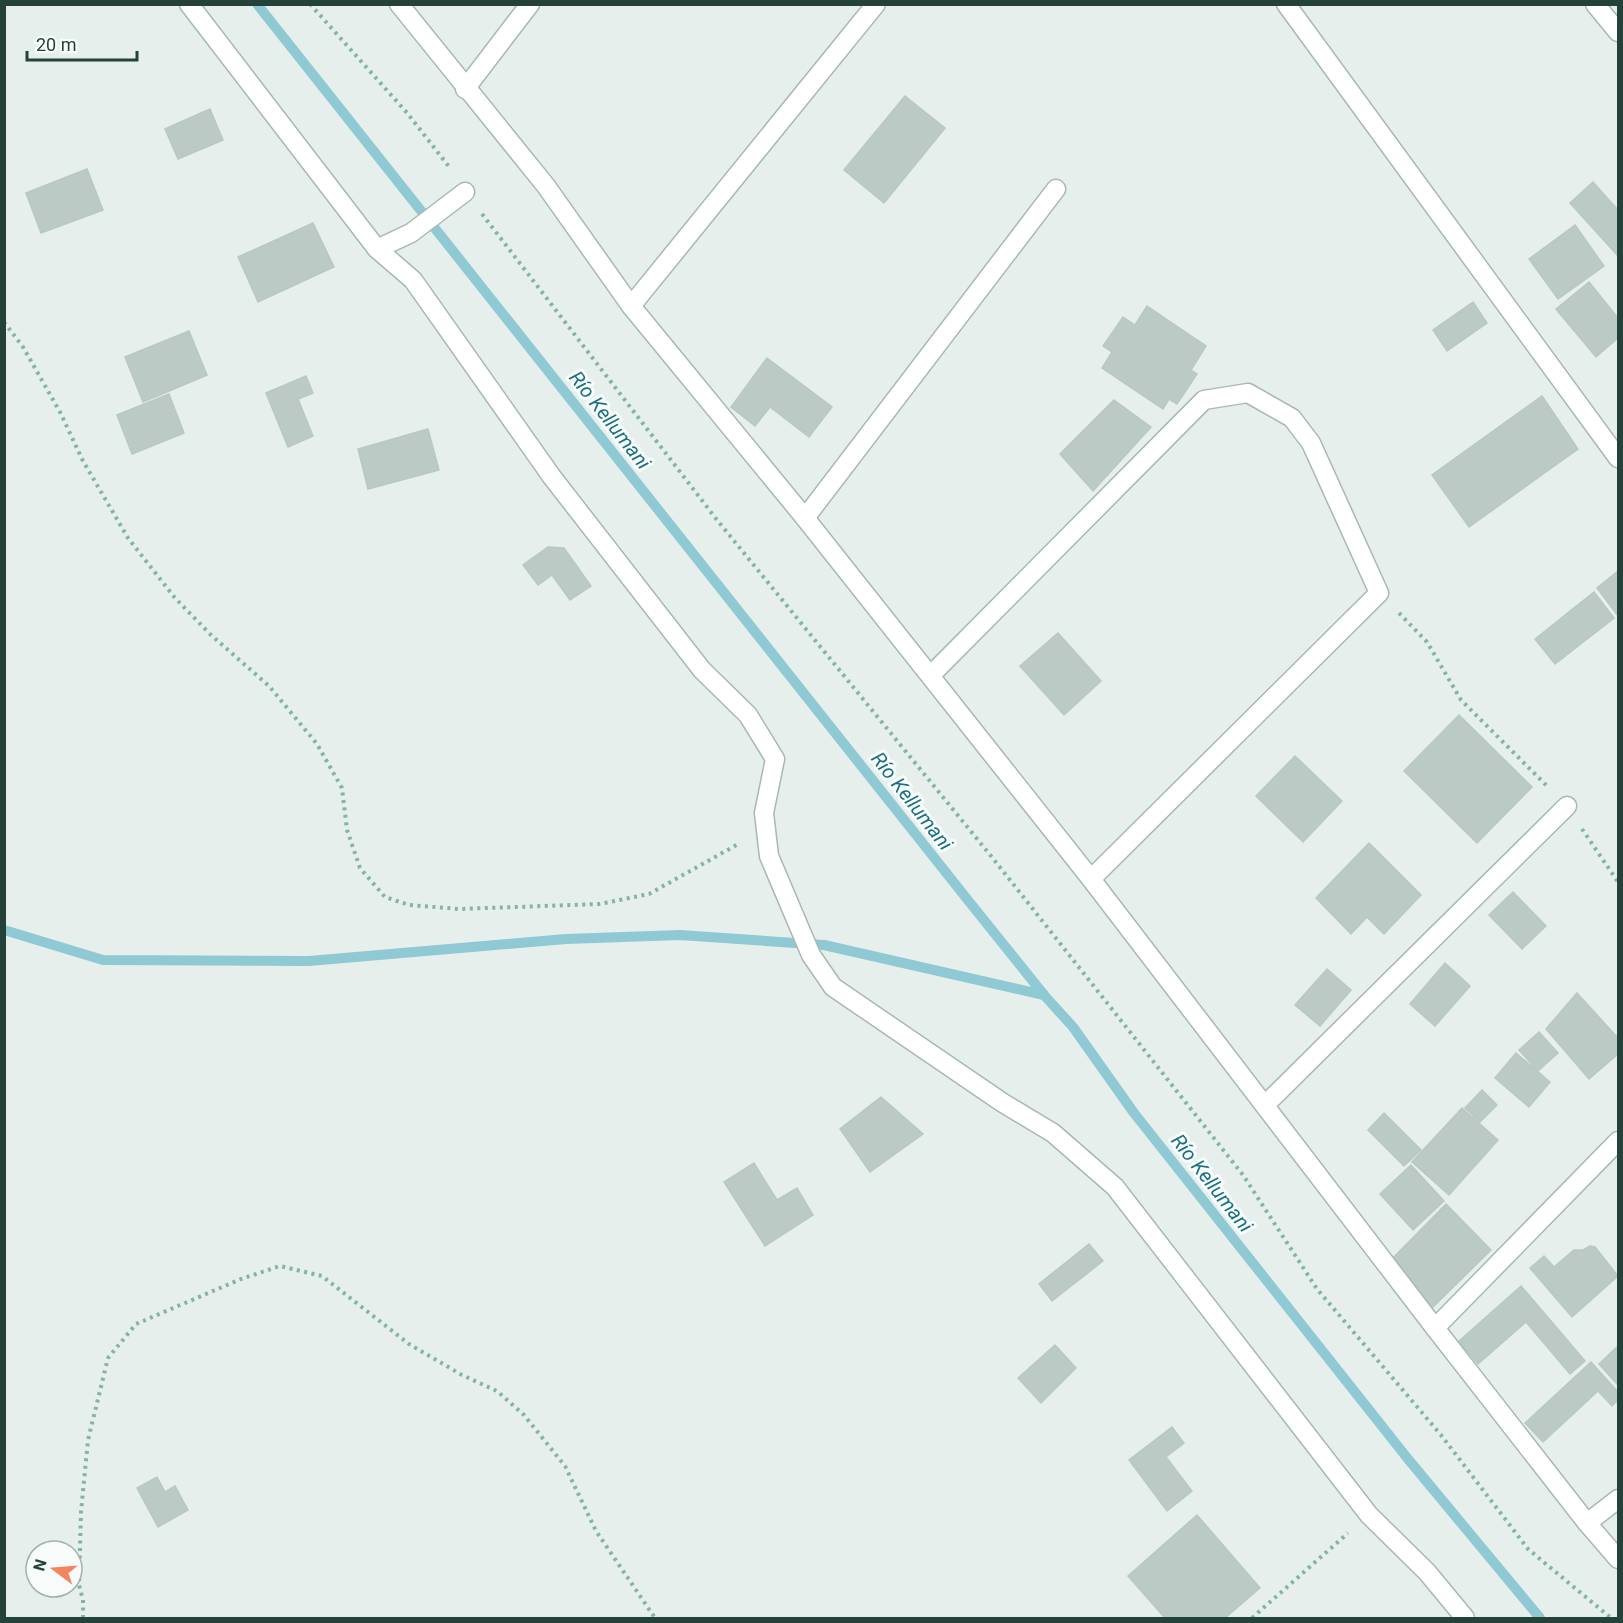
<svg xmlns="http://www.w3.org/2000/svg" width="1623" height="1623" viewBox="0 0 1623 1623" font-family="Roboto,sans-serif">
<rect width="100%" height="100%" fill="#e6efeb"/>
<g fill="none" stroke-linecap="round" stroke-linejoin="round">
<g stroke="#8ec9d4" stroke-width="10">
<polyline points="257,4 967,899 1044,995 1073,1027 1134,1113 1408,1459 1540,1618"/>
<polyline points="4,930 103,960 309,961 566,939 680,935 824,945 1044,995"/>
</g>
</g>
<g fill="#bbcac4" stroke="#b8c9c2" stroke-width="1.5">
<polygon points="905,96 945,128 884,203 844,170"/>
<polygon points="210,109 223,140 178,159 165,129"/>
<polygon points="87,169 103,210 41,233 26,193"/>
<polygon points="1593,182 1618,210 1618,256 1570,203"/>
<polygon points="313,223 334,267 258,302 238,257"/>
<polygon points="1575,225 1604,266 1558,299 1529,259"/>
<polygon points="1589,282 1618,318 1618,338 1596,357 1556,309"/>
<polygon points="1473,302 1487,323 1447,351 1433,330"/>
<polygon points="1147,306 1206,346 1191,370 1197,374 1177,404 1169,399 1163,409 1102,368 1112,352 1103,346 1123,317 1135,325"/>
<polygon points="189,331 207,375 143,402 125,357"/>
<polygon points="767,358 832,407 809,437 770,407 755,426 731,407"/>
<polygon points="306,376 313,393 298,399 313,436 288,447 266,393"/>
<polygon points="169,394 184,433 132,454 117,415"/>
<polygon points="1542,396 1578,449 1469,527 1432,475"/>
<polygon points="1114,400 1151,427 1093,491 1060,454"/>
<polygon points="428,429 439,470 368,489 358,449"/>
<polygon points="548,547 564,548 591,586 570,600 552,575 538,585 523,565"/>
<polygon points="1618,571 1618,616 1597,588"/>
<polygon points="1594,592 1614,618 1555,664 1535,639"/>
<polygon points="1058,633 1101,681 1064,715 1020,666"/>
<polygon points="1459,715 1532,787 1477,843 1404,771"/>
<polygon points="1295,756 1342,801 1303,842 1256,796"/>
<polygon points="1369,843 1421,895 1384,934 1367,917 1351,934 1316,898"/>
<polygon points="1513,892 1546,926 1522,949 1489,915"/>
<polygon points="1445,963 1470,986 1435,1026 1410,1004"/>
<polygon points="1327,969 1351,990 1320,1026 1295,1005"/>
<polygon points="1577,993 1618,1038 1618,1054 1589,1079 1546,1029"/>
<polygon points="1539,1032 1558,1053 1538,1071 1519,1050"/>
<polygon points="1516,1053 1550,1082 1529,1107 1495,1078"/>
<polygon points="1482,1090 1497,1105 1480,1122 1465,1108"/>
<polygon points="881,1097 923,1134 870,1172 840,1129"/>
<polygon points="1462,1108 1498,1140 1449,1195 1412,1162"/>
<polygon points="1384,1113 1421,1150 1404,1166 1368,1130"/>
<polygon points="754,1163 777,1200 797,1188 813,1215 765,1246 724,1182"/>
<polygon points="1411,1165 1444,1201 1413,1230 1380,1194"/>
<polygon points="1446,1204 1491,1250 1432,1308 1388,1263"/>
<polygon points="1089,1244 1103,1261 1052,1301 1039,1284"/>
<polygon points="1590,1246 1595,1247 1618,1276 1572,1317 1530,1268 1544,1256 1554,1267 1574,1250 1583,1250"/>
<polygon points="1521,1286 1585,1361 1570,1374 1526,1322 1478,1364 1459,1341"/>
<polygon points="1055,1345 1076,1368 1041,1403 1018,1378"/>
<polygon points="1618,1346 1618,1385 1599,1364"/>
<polygon points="1591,1362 1618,1392 1618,1400 1612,1406 1598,1391 1543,1442 1525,1423"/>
<polygon points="1172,1427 1184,1443 1166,1457 1192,1491 1167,1511 1129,1460"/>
<polygon points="157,1477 165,1492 175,1486 188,1510 158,1527 137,1488"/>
<polygon points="1197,1515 1260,1588 1225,1618 1165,1618 1128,1576"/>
</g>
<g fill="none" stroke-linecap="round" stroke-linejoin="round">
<defs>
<g id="minor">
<polyline points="189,4 377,249 413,280 552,477 702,670 748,715 775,759 764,813 769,856 811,955 833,987 1003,1103 1053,1133 1115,1187 1369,1515 1427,1572 1465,1618"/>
<polyline points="399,4 546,186 631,306 805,518 1091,879 1435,1328 1587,1523 1618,1559"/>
<polyline points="1286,4 1618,458"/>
<polyline points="1595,4 1618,32"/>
<polyline points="465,89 530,4"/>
<polyline points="377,249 411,233 465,192"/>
<polyline points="631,306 876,4"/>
<polyline points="805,518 1056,189"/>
<polyline points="931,675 1204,400 1248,393 1292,418 1311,443 1379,593 1091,879"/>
<polyline points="1265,1105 1567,806"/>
<polyline points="1435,1328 1618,1141"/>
<polyline points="1587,1523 1618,1499"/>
</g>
</defs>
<use href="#minor" stroke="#a8b8b2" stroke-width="21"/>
<g stroke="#86b3a5" stroke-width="4" stroke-dasharray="3 4.5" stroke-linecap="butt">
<polyline points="310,4 408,114 450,168"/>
<polyline points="482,214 717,520 991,856 1243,1175 1317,1289 1441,1435 1528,1549 1611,1618"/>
<polyline points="4,322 23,347 60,412 83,461 128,538 175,598 211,635 269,686 317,744 342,788 347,830 360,868 385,897 409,905 459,909 600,904 649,894 740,843"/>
<polyline points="1399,613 1427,642 1461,700 1547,786"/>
<polyline points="1582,829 1618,882"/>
<polyline points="83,1618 83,1600 79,1585 81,1512 88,1440 108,1358 136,1324 241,1279 280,1266 322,1276 409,1344 462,1375 497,1391 524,1415 565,1466 596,1531 655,1618"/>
<polyline points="1252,1618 1348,1533"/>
</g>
<use href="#minor" stroke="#fff" stroke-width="18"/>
</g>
<g text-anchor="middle" stroke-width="6" stroke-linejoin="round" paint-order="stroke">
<g font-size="20" font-style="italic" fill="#1c6f80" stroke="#f7fbf9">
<text transform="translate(610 420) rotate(52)" y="7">Río Kellumani</text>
<text transform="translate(912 801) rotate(52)" y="7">Río Kellumani</text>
<text transform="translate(1212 1183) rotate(52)" y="7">Río Kellumani</text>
</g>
</g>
<rect width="1623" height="1623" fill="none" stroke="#24423a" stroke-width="12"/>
<g transform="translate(54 1569) rotate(286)"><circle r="28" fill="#f7fbf9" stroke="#a3b1ad" stroke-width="1.5"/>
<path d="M0-4.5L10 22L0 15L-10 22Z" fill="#f4845f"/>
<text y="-9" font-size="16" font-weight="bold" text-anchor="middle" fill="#24423a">N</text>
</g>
<path d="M27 51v9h110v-9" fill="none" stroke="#24423a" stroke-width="3"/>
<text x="36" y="51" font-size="18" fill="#24423a" stroke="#f7fbf9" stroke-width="4.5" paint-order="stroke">20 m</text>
</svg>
